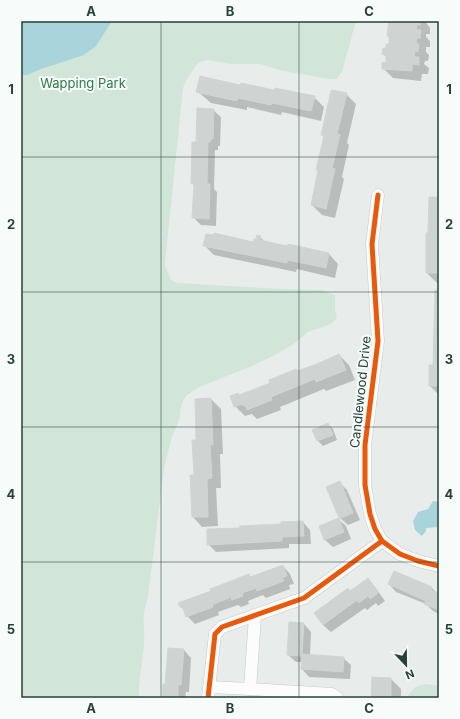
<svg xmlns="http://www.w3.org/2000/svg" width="460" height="719" viewBox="0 0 460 719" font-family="Inter,sans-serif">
<rect width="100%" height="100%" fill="#e8edeb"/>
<g fill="#d1e6d8">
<path d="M21,21H356L342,72L337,79H329L283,71L260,64H231L206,60L198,63L188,77L183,88L165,264L170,279L177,283L282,289L321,290L335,295V310L337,318L331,324L308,332L295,343L275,355L252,366L199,387L186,396L182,403L179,420L172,437L164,469L148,597C147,602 145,608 144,613C143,623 145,634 144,644C143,662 138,681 139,698H21Z"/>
<path d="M427,684L439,686V698H407C411,689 417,685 427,684Z"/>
</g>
<g fill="#a9d4db">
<polygon points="21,21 112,21 96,46 84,55 41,69 27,75 21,75"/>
<polygon points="433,501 439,502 439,527 426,528 426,531 422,536 415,530 413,521 418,512 428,509"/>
</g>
<g fill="#0003">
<polygon points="390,21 425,21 430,28 430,34 426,34 426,37 430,41 430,47 426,47 426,52 429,55 428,61 425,61 424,64 429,68 428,74 422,74 421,81 393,78 383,68 387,64 387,58 383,54 389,45 390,37 388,35"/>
<polygon points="241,86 314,97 324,107 321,121 282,112 281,115 247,107 247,110 211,103 197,91"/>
<polygon points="346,94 356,104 347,143 349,145 342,177 344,179 335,218 322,215 312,205 319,171 317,169 324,138 322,135"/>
<polygon points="213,110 221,117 220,146 218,146 218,150 215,150 214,189 217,192 216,226 201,225 194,218 195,186 192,183 197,143"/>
<polygon points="439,198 439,283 437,283 427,273 427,234 429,234"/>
<polygon points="260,237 265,242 329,254 338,264 335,278 297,269 296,272 214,255 204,245 254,243"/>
<polygon points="439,291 439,393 437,393 430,386 434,366"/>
<polygon points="339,355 349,365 355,380 326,391 324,389 280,407 281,410 257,419 252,414 245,416 235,406 239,396"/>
<polygon points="211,399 221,409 223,454 220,454 221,488 216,488 218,526 202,527 193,517 191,476 195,476 198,441"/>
<polygon points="328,424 333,429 337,440 323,446 318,441 314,430"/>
<polygon points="340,483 347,490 360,520 348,525 340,518"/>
<polygon points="338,519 346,526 351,539 333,547 325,540 320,527"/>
<polygon points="303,522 310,530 311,544 289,544 289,548 216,552 208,544 282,525"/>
<polygon points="283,566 290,574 294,584 289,585 290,589 266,598 263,595 248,601 249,604 241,607 238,605 218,612 219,615 195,624 187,616 185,611 181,607 249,575 252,578"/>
<polygon points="368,579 375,587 385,601 378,606 376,603 367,610 365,608 331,632 323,625 350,592"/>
<polygon points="389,584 432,588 439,595 439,614 433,611 426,604 396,592"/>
<polygon points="304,624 311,632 310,656 343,658 351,665 350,679 309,677 302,669 302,662 296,662 288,655"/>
<polygon points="184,650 191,658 189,692 186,692 185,698 163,698 166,685"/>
<polygon points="391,679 401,689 401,698 372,698"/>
</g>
<g fill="#cfd4d2" stroke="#d1d6d4">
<polygon points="389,21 420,21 420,25 417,24 416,30 421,30 420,38 417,38 416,44 419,44 418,52 415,51 414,57 419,57 419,65 412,64 412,71 382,69 382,62 386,63 386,55 382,54 383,48 386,48 386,44 389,44 389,36 387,36"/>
<polygon points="200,76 240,85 241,83 274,90 275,88 315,96 311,111 272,103 271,105 238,98 237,101 200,93 196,92"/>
<polygon points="332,90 347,93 337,134 340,135 332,168 335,169 326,209 311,205 318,170 316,170 324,136 321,135 331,91"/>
<polygon points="197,108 214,109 213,139 211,139 210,142 208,142 207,184 210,184 209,219 192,218 194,184 191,184 192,142 196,142"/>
<polygon points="429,197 439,197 439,273 426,273 426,233 428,233"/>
<polygon points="214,233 253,242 254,239 256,239 257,235 261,236 260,240 287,246 288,244 329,253 326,268 287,260 287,263 203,246 206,234 214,235"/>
<polygon points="435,290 439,290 439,386 429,386 429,365 433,365"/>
<polygon points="339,354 346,370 316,382 315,379 271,397 272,400 247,410 245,405 243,406 242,404 234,407 230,396 238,393 239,395 270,383 269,380 296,369 297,371 317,364"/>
<polygon points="211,398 213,445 210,445 212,478 207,479 208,517 192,517 190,475 194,475 192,440 196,440 195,399"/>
<polygon points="328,423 333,435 317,441 312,430"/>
<polygon points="340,481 353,513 339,519 344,532 324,540 319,526 339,518 326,487"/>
<polygon points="303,521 304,536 282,537 282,541 207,545 207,529 240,528 239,526 281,524 281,522"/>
<polygon points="283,565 287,576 282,578 284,581 257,591 256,588 242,593 243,596 232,600 231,597 212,605 213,607 186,617 183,608 180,607 178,603 211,591 210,589 249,574 250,577"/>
<polygon points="394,571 432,587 431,590 439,594 439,610 424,604 426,601 388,584"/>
<polygon points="368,578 378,592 378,593 370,599 368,596 359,603 357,600 323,625 314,613 348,588 350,591"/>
<polygon points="289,622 304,623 302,654 344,657 343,672 301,669 302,656 287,655"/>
<polygon points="168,648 184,649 181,685 178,685 178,698 162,698 163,684 165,684"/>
<polygon points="372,677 391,678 391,698 371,698"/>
</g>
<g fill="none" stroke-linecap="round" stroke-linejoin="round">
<defs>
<g id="minor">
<polyline points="378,195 372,244 378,341 365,445 365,485 370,514 375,529 382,541 400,554 418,561 439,566"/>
<polyline points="255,616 250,689 332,694 337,698"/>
<polyline points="209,687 250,689"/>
<polyline points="208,698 215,634 222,627 304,598 382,541"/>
</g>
</defs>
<use href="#minor" stroke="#c5cac8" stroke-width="13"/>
<use href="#minor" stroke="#fcfcfc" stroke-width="12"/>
<defs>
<g id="cycleway">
<polyline points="378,195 372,244 378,341 365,445 365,485 370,514 375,529 382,541 400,554 418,561 439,566"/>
<polyline points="208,698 215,634 222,627 304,598 382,541"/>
</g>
</defs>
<use href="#cycleway" stroke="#f7fbf9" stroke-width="8"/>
<use href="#cycleway" stroke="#e8590c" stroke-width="5"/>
</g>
<path fill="none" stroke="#24423a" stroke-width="1" stroke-opacity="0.55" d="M161,21V698M299,21V698M21,157H439M21,292H439M21,427H439M21,562H439"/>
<g text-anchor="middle" stroke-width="4" stroke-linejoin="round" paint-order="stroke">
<g font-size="13" fill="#2d7a4b" stroke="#f7fbf9">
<text x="83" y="88">Wapping Park</text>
</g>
<g font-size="13" fill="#24423a" stroke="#f7fbf9">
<text transform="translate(360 392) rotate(-84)" y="5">Candlewood Drive</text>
</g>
</g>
<rect width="460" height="719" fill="none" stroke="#f7fbf9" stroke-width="44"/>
<g transform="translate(406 665) rotate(158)" stroke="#f7fbf9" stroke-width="3" paint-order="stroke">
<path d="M0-3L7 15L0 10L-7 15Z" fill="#24423a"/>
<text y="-6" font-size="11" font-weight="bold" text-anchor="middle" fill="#24423a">N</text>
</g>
<rect x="22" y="22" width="416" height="675" fill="none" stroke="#24423a" stroke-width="1.5"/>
<g font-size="13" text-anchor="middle" font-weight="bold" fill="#24423a">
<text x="91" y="16">A</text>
<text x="230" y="16">B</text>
<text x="369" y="16">C</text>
<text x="11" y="94">1</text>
<text x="449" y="94">1</text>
<text x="11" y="229">2</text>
<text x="449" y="229">2</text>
<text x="11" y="364">3</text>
<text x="449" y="364">3</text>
<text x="11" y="499">4</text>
<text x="449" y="499">4</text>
<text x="11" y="634">5</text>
<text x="449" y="634">5</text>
<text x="91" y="713">A</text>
<text x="230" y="713">B</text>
<text x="369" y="713">C</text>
</g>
</svg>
